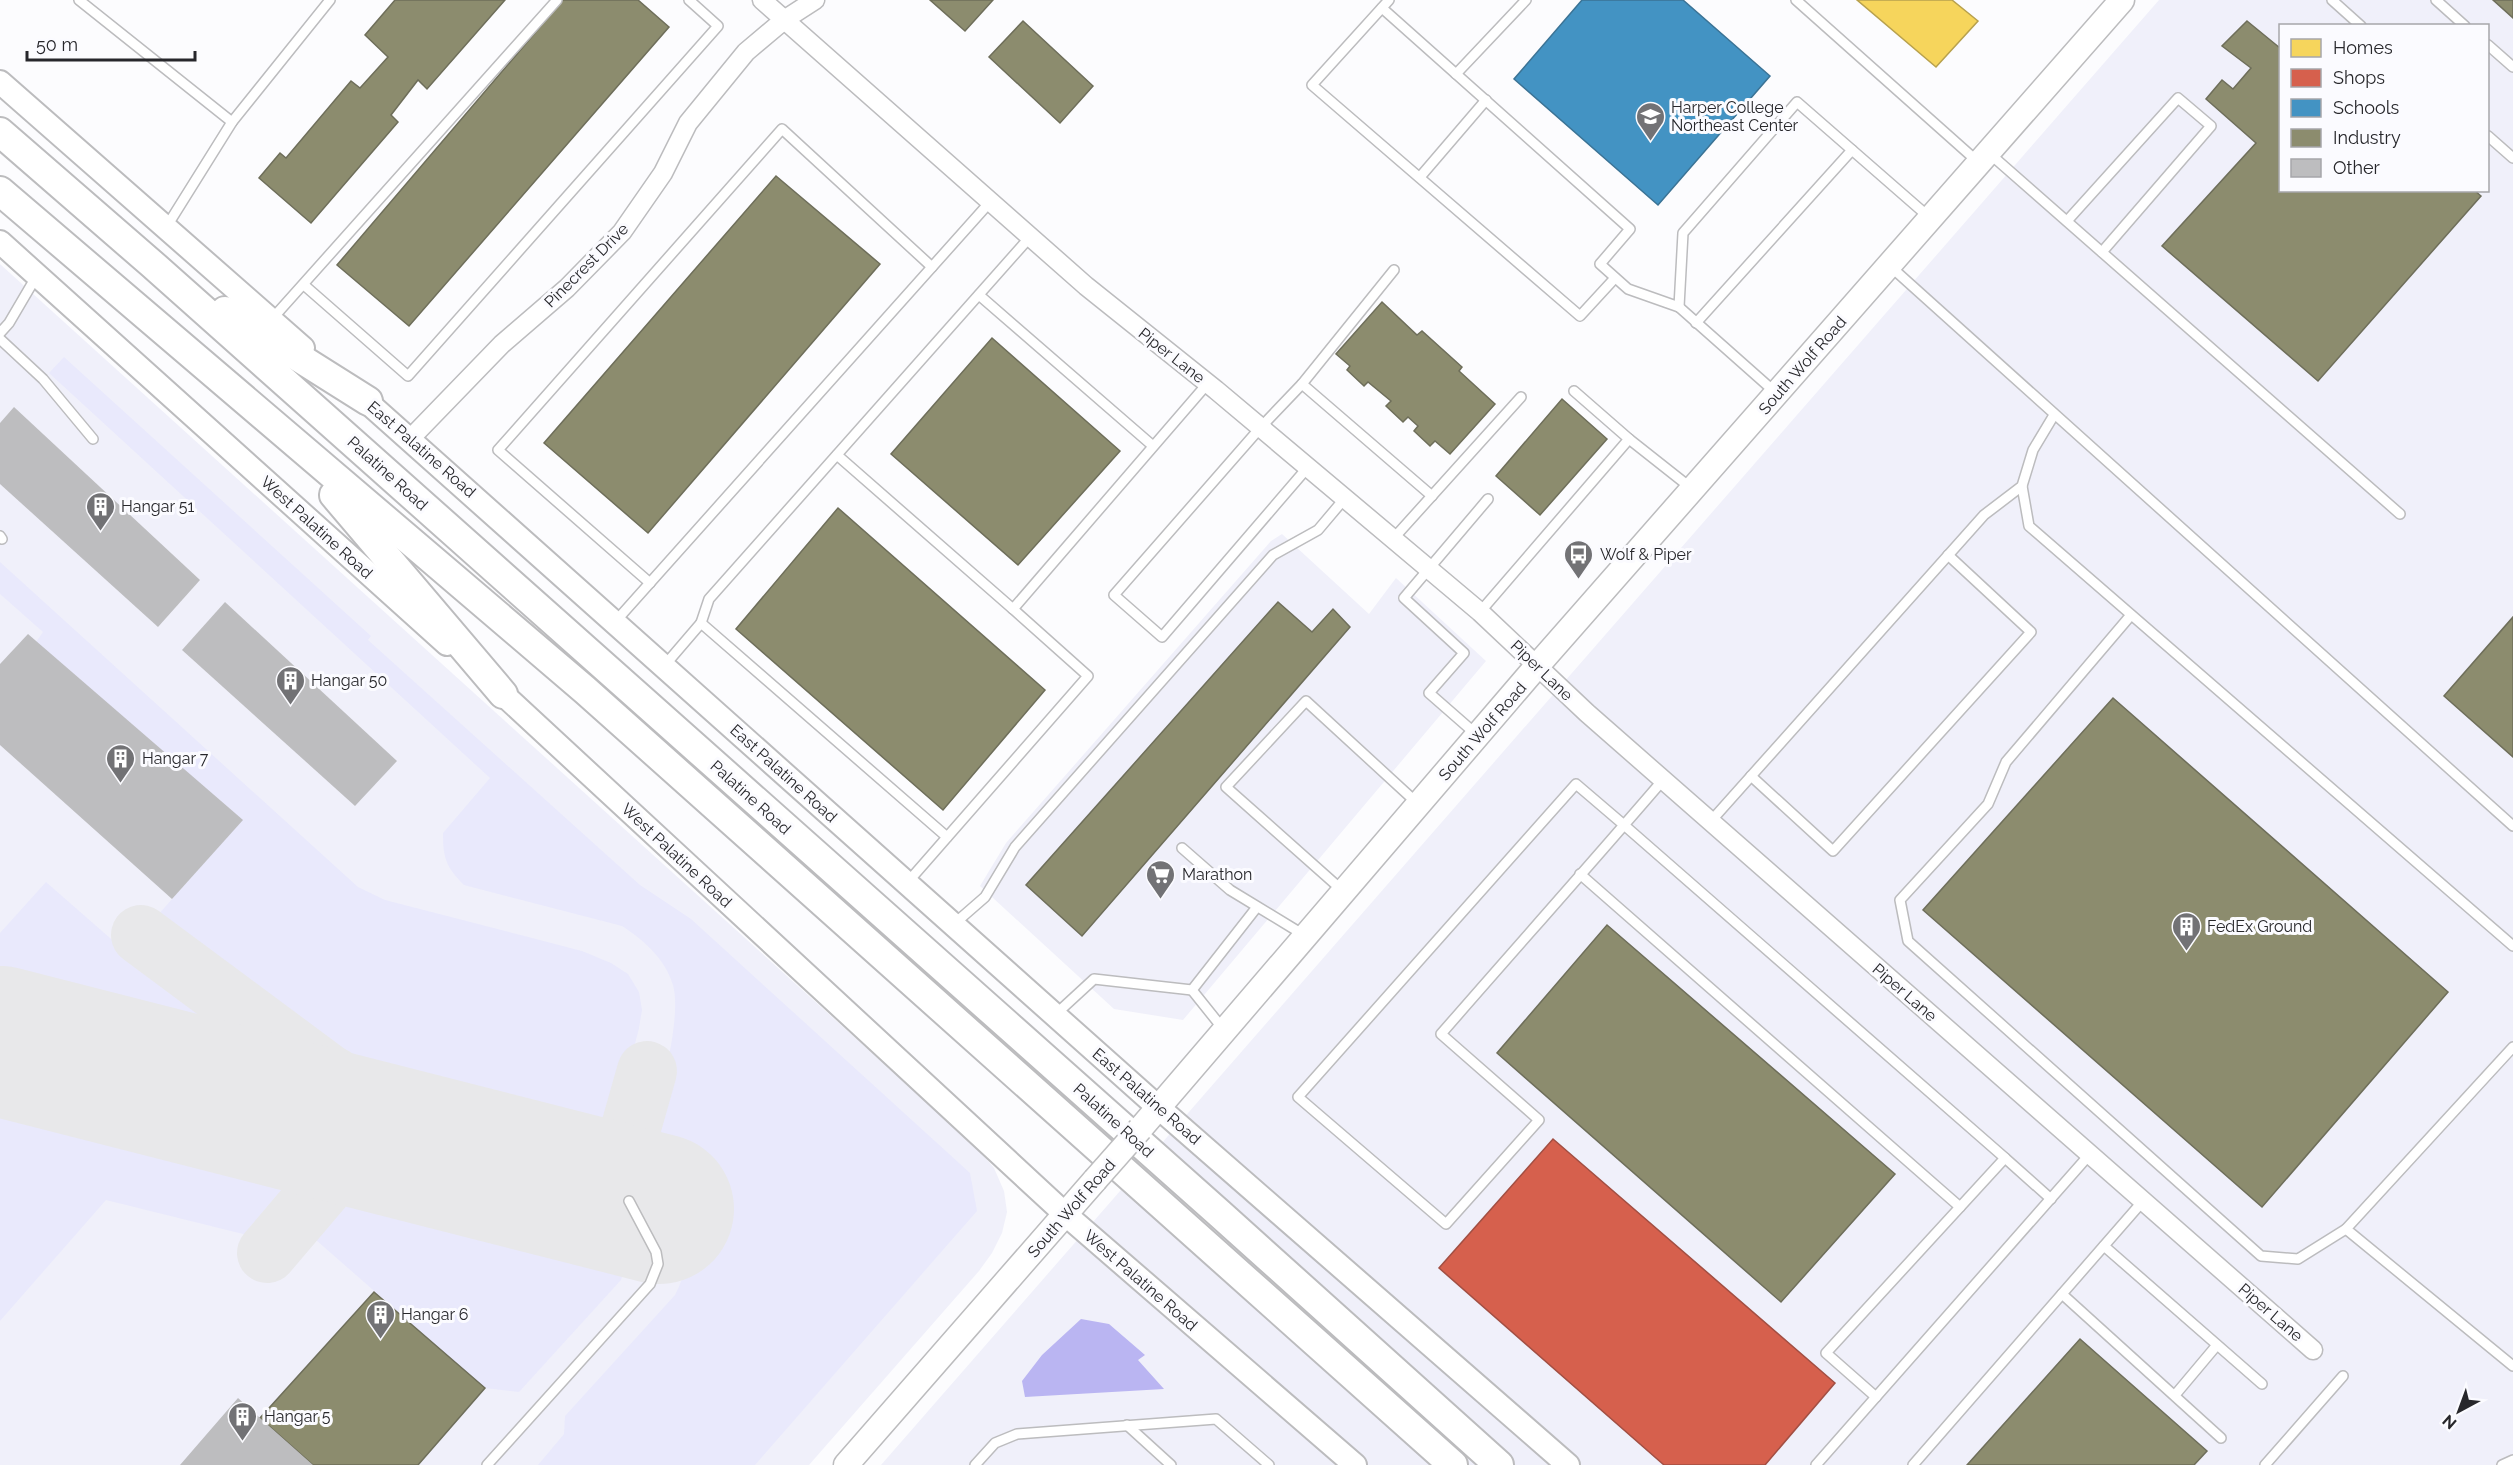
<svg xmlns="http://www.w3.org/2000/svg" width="2513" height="1465" viewBox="0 0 2513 1465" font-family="Raleway,sans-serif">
<rect width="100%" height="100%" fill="#fcfcfe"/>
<g fill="#f0f0fa" fill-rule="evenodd">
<path d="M2159,0H2513V1465H881ZM2280,26H2488V190H2280Z"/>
<polygon points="0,264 977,1148 994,1168 1004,1191 1007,1212 1002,1233 992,1253 979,1271 809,1465 0,1465"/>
<polygon points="1282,534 1369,614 1396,578 1486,661 1183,1020 1114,1009 980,886 1006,843 1271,541"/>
</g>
<g fill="#e9e9fc">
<path d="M64,357L371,636L368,640L640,885L691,919L970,1173L977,1211L755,1465H538L564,1434L565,1416L675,1295C691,1263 693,1239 665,1214C659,1208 648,1201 644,1194C641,1189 640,1181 639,1175C650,1131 684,1025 673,985C665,959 644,940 622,926L464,885C446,867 443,858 443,833L490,778L49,373Z"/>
<polygon points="0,562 358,887 385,900 582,951 611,963 628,974 639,992 642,1010 639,1028 619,1107 608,1124 589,1141 570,1150 555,1152 526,1150 413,1121 161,940 157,916 242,820 36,642 43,632 0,594"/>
<polygon points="46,882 126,952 131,947 140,948 310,1070 328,1091 331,1101 0,1017 0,933"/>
<path d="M0,1066L277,1137C321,1173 274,1206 247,1235L106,1200L0,1321Z"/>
<polygon points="391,1171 401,1171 598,1219 616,1233 624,1246 626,1264 621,1280 519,1392 485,1388 316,1240 368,1181"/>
</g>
<polygon fill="#bab5f2" points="1081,1319 1109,1324 1145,1355 1138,1360 1164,1389 1025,1397 1022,1381 1042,1355"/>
<polygon fill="#f6d55c" stroke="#b8a14d" stroke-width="1.5" points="1857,0 1952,0 1978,21 1936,67"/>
<polygon fill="#d6604d" stroke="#a24f43" stroke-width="1.5" points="1553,1139 1835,1383 1765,1465 1664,1465 1439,1268"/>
<polygon fill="#4393c3" stroke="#3b7395" stroke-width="1.5" points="1582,0 1683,0 1770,76 1658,205 1514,79"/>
<g fill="#8c8c6e" stroke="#6e6e5a" stroke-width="1.5">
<polygon points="395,0 505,0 427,89 418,80 391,115 398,122 311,223 259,178 280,153 286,158 351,81 360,88 388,57 365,35"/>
<polygon points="563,0 638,0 669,27 409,326 337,265"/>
<polygon points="930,0 993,0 965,31"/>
<polygon points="2493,0 2513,0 2513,18"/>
<polygon points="1023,21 1093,86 1060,123 989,57"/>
<polygon points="2247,21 2280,48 2280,190 2474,190 2481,196 2318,381 2162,246 2256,143 2206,99 2222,80 2233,89 2251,68 2222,46"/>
<polygon points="776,176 880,264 648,533 544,443"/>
<polygon points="1382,302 1417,335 1422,331 1462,367 1459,371 1495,404 1450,454 1435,441 1430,446 1414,431 1418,426 1408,417 1403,422 1386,406 1391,401 1368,382 1364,386 1347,370 1350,366 1336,354"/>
<polygon points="992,338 1120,451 1018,565 891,454"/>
<polygon points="1562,399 1607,439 1540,515 1496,476"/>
<polygon points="838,508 1045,690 943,810 736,629"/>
<polygon points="1278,602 1312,632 1333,609 1350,627 1082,936 1026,885"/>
<polygon points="2513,617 2513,757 2444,696"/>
<polygon points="2113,698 2448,992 2262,1207 1923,910"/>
<polygon points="1607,925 1895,1174 1781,1302 1497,1053"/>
<polygon points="374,1292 485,1388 418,1465 313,1465 260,1418"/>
<polygon points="2080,1339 2207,1451 2194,1465 1967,1465"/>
</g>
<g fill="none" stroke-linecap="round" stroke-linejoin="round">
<g stroke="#e8e8ea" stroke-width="60">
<polyline points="141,935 432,1151"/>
<polyline points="548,1181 588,1174 610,1159 628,1138 647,1071"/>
<polyline points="267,1253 324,1186 330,1171 347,1104 342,1088 334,1077"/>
</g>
<polyline stroke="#e8e8ea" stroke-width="150" points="0,1041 659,1209"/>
</g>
<g fill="#bdbdbf">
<polygon points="14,407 200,580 158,627 0,484 0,423"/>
<polygon points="225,602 397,761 355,806 182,650"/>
<polygon points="28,634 243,820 172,899 0,745 0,664"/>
<polygon points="238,1398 260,1418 313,1465 180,1465"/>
</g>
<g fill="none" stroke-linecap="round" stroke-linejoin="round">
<defs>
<g id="service">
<polyline points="79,0 232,122"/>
<polyline points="1389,0 1312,85 1580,316 1615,278"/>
<polyline points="1796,0 1978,162"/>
<polyline points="2332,0 2361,26"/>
<polyline points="2436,0 2465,26"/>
<polyline points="1382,8 1630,229 1600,264 1628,289 1679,307 1683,233 1797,102 1930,218"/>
<polyline points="2488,45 2513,67"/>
<polyline points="1456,74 1526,0"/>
<polyline points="2488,136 2513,158"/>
<polyline points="1989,153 2400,514"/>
<polyline points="1420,177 1486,100"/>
<polyline points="2067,221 2178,98 2211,126 2102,252"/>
<polyline points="167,226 232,122 330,0"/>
<polyline points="1890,266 2513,826"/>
<polyline points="304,285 408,376 718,26 689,0"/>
<polyline points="979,295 1153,446"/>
<polyline points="1679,307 1776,393"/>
<polyline points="272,319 557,0"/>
<polyline points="1696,323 1852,150"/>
<polyline points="0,333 9,323 36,277"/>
<polyline points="0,339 43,379 93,439"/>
<polyline points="1302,384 1394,270"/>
<polyline points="1629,439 1691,488"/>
<polyline points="837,455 1013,609"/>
<polyline points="1308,467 1162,637 1114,595 1261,427 1302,384 1432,496"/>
<polyline points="2022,486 2029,526 2513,946"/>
<polyline points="0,536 2,539"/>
<polyline points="1393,539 1521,397"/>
<polyline points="650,583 498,450 782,129 932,267"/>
<polyline points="1480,612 1629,439 1574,391"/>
<polyline points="2131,615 2006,762 1988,804 1900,900 1908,941 2261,1256 2298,1259 2346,1229"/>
<polyline points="615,622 990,202"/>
<polyline points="701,623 709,599 1030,237"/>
<polyline points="665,665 701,623 947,837"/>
<polyline points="1477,735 1429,693 1464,653 1404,598 1488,499"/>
<polyline points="1751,776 1833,851 2031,632 1948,555"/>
<path d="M1663,780C1590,865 1515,949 1441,1034L1539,1120L1446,1224L1298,1097L1576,784L1624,825L2005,1158L1826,1353L1876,1397"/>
<polyline points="1711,821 1984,515 2022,486 2033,450 2054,415"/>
<polyline points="1182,848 1230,890 1304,935"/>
<polyline points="1580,874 1960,1207"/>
<polyline points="907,883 1088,676 1013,609 1208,383"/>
<polyline points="1343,891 1226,787 1306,701 1417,803"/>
<polyline points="954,924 985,897 1015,847 1273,555 1318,530 1345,498"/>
<polyline points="1192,990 1224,1030"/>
<polyline points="1056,1014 1094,979 1192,990 1257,907"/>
<polyline points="2513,1047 2346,1229 2513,1366"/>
<polyline points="2005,1158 2051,1199"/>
<polyline points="2104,1246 2262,1384"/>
<polyline points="2062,1294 2221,1438"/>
<polyline points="2175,1395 2217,1345"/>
<polyline points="1127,1425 1171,1465"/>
<polyline points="487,1465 650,1284 658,1264 656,1252 629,1201"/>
<polyline points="975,1465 995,1443 1017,1434 1216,1419 1269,1465"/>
<polyline points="1816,1465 2090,1154"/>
<polyline points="1913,1465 2143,1201"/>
<polyline points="2265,1465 2343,1376"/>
<polyline points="2502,1465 2513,1460"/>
</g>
<g id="minor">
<polyline points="762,0 1086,286 1216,390 1480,612 1587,713 2313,1350"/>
<polyline points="410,439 502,344 567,288 622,232 663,173 688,123 746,52 784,20 815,0"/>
</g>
<g id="tertiary">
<polyline points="0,82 303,348"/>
<polyline points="0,242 447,644"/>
<polyline points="356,392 1159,1108 1568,1465"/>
<polyline points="492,684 1065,1214 1355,1465"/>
</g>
<g id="secondary">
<polyline points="1140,1129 1537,666 2122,0"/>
<polyline points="846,1465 1095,1180"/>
</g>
<g id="trunk">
<polyline points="0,132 152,264 1220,1214 1499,1465"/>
<polyline points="0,191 585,690 1453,1465"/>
<polyline points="225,311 368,401"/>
<polyline points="334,495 503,694"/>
</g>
</defs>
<use href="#service" stroke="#bcbcbe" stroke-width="12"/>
<use href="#minor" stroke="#bcbcbe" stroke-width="21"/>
<use href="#tertiary" stroke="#bcbcbe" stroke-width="26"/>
<use href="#secondary" stroke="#bcbcbe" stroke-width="27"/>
<use href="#trunk" stroke="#bcbcbe" stroke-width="32"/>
<use href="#service" stroke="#fff" stroke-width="9"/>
<use href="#minor" stroke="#fff" stroke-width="18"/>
<use href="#tertiary" stroke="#fff" stroke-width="22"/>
<use href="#secondary" stroke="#fff" stroke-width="24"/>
<use href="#trunk" stroke="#fff" stroke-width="28"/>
<defs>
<polyline id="secondary-bridge" points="1095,1180 1140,1129"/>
</defs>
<use href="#secondary-bridge" stroke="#bcbcbe" stroke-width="27" stroke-linecap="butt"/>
<use href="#secondary-bridge" stroke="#fff" stroke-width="24"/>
</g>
<defs>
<symbol id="university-pin" viewBox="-11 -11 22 30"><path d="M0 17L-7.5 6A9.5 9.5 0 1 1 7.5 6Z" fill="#727275" stroke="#fbfbff"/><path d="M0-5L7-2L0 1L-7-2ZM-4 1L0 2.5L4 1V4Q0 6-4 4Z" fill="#fff"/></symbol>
<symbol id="building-pin" viewBox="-11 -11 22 30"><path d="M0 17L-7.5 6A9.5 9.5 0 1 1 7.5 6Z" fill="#727275" stroke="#fbfbff"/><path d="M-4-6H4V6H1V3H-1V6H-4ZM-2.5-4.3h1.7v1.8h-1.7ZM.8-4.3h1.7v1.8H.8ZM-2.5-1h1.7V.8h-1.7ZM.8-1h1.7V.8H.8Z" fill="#fff"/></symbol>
<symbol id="bus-pin" viewBox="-11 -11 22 30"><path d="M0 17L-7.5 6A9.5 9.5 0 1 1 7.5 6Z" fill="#727275" stroke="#fbfbff"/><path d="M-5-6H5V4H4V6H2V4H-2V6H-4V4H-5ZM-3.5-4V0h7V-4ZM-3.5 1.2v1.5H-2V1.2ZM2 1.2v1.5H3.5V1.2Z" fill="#fff"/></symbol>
<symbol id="supermarket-pin" viewBox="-11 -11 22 30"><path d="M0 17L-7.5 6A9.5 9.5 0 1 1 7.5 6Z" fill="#727275" stroke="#fbfbff"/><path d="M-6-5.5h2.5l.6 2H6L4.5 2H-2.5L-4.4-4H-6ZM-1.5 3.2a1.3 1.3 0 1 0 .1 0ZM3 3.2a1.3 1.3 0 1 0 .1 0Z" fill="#fff"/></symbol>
</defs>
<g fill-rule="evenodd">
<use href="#university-pin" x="1634" y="100" width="33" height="45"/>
<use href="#building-pin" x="84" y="490" width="33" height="45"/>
<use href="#bus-pin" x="1562" y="538" width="33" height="45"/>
<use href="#building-pin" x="274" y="664" width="33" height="45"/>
<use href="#building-pin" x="104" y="742" width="33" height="45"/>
<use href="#supermarket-pin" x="1144" y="858" width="33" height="45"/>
<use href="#building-pin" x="2170" y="910" width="33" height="45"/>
<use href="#building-pin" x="364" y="1298" width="33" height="45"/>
<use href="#building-pin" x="226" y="1400" width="33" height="45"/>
</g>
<g text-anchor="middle" stroke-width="6" stroke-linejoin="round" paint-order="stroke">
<g font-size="16" fill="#27272b" stroke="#fbfbff" text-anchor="start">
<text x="1671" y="113">Harper College<tspan x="1671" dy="18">Northeast Center</tspan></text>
<text x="121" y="512">Hangar 51</text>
<text x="1600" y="560">Wolf &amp; Piper</text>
<text x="311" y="686">Hangar 50</text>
<text x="142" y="764">Hangar 7</text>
<text x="1182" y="880">Marathon</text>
<text x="2207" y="932">FedEx Ground</text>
<text x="401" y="1320">Hangar 6</text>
<text x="264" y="1422">Hangar 5</text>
</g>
<g font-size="16" fill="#27272b" stroke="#fbfbff">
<text transform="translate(586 265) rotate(-45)" y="6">Pinecrest Drive</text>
<text transform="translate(1172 355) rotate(38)" y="6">Piper Lane</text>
<text transform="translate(1802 365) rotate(-49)" y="6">South Wolf Road</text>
<text transform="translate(422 449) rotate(41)" y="6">East Palatine Road</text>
<text transform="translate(388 473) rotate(42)" y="6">Palatine Road</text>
<text transform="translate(317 527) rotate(42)" y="6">West Palatine Road</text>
<text transform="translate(1542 670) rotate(44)" y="6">Piper Lane</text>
<text transform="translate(1482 731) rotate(-49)" y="6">South Wolf Road</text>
<text transform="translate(784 773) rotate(42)" y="6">East Palatine Road</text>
<text transform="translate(751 797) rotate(42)" y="6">Palatine Road</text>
<text transform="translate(677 855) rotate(43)" y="6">West Palatine Road</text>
<text transform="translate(1905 992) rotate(41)" y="6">Piper Lane</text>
<text transform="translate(1147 1096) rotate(41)" y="6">East Palatine Road</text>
<text transform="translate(1114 1120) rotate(42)" y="6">Palatine Road</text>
<text transform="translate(1071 1208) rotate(-49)" y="6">South Wolf Road</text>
<text transform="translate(1141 1280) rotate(41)" y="6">West Palatine Road</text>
<text transform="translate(2271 1312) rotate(41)" y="6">Piper Lane</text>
</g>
</g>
<rect x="2279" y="24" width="210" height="168" fill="#fbfbff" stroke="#a6a6aa" stroke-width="1.5"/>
<rect x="2291" y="39" width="30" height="18" fill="#f6d55c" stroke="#a6a6aa" stroke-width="1.5"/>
<text x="2333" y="54" font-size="18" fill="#27272b">Homes</text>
<rect x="2291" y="69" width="30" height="18" fill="#d6604d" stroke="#a6a6aa" stroke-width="1.5"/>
<text x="2333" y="84" font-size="18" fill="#27272b">Shops</text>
<rect x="2291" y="99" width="30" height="18" fill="#4393c3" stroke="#a6a6aa" stroke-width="1.5"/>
<text x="2333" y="114" font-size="18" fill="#27272b">Schools</text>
<rect x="2291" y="129" width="30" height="18" fill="#8c8c6e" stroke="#a6a6aa" stroke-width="1.5"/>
<text x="2333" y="144" font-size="18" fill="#27272b">Industry</text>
<rect x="2291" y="159" width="30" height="18" fill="#bdbdbf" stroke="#a6a6aa" stroke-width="1.5"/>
<text x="2333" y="174" font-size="18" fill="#27272b">Other</text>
<g transform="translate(2459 1411) rotate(221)" stroke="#fbfbff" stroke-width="4.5" paint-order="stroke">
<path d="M0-4.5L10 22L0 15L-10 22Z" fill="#27272b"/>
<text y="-9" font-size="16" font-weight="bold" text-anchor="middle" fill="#27272b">N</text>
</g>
<path d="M27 51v9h168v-9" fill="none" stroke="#27272b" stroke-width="3"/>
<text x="36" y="51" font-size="18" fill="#27272b" stroke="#fbfbff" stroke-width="4.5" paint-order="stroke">50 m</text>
</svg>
